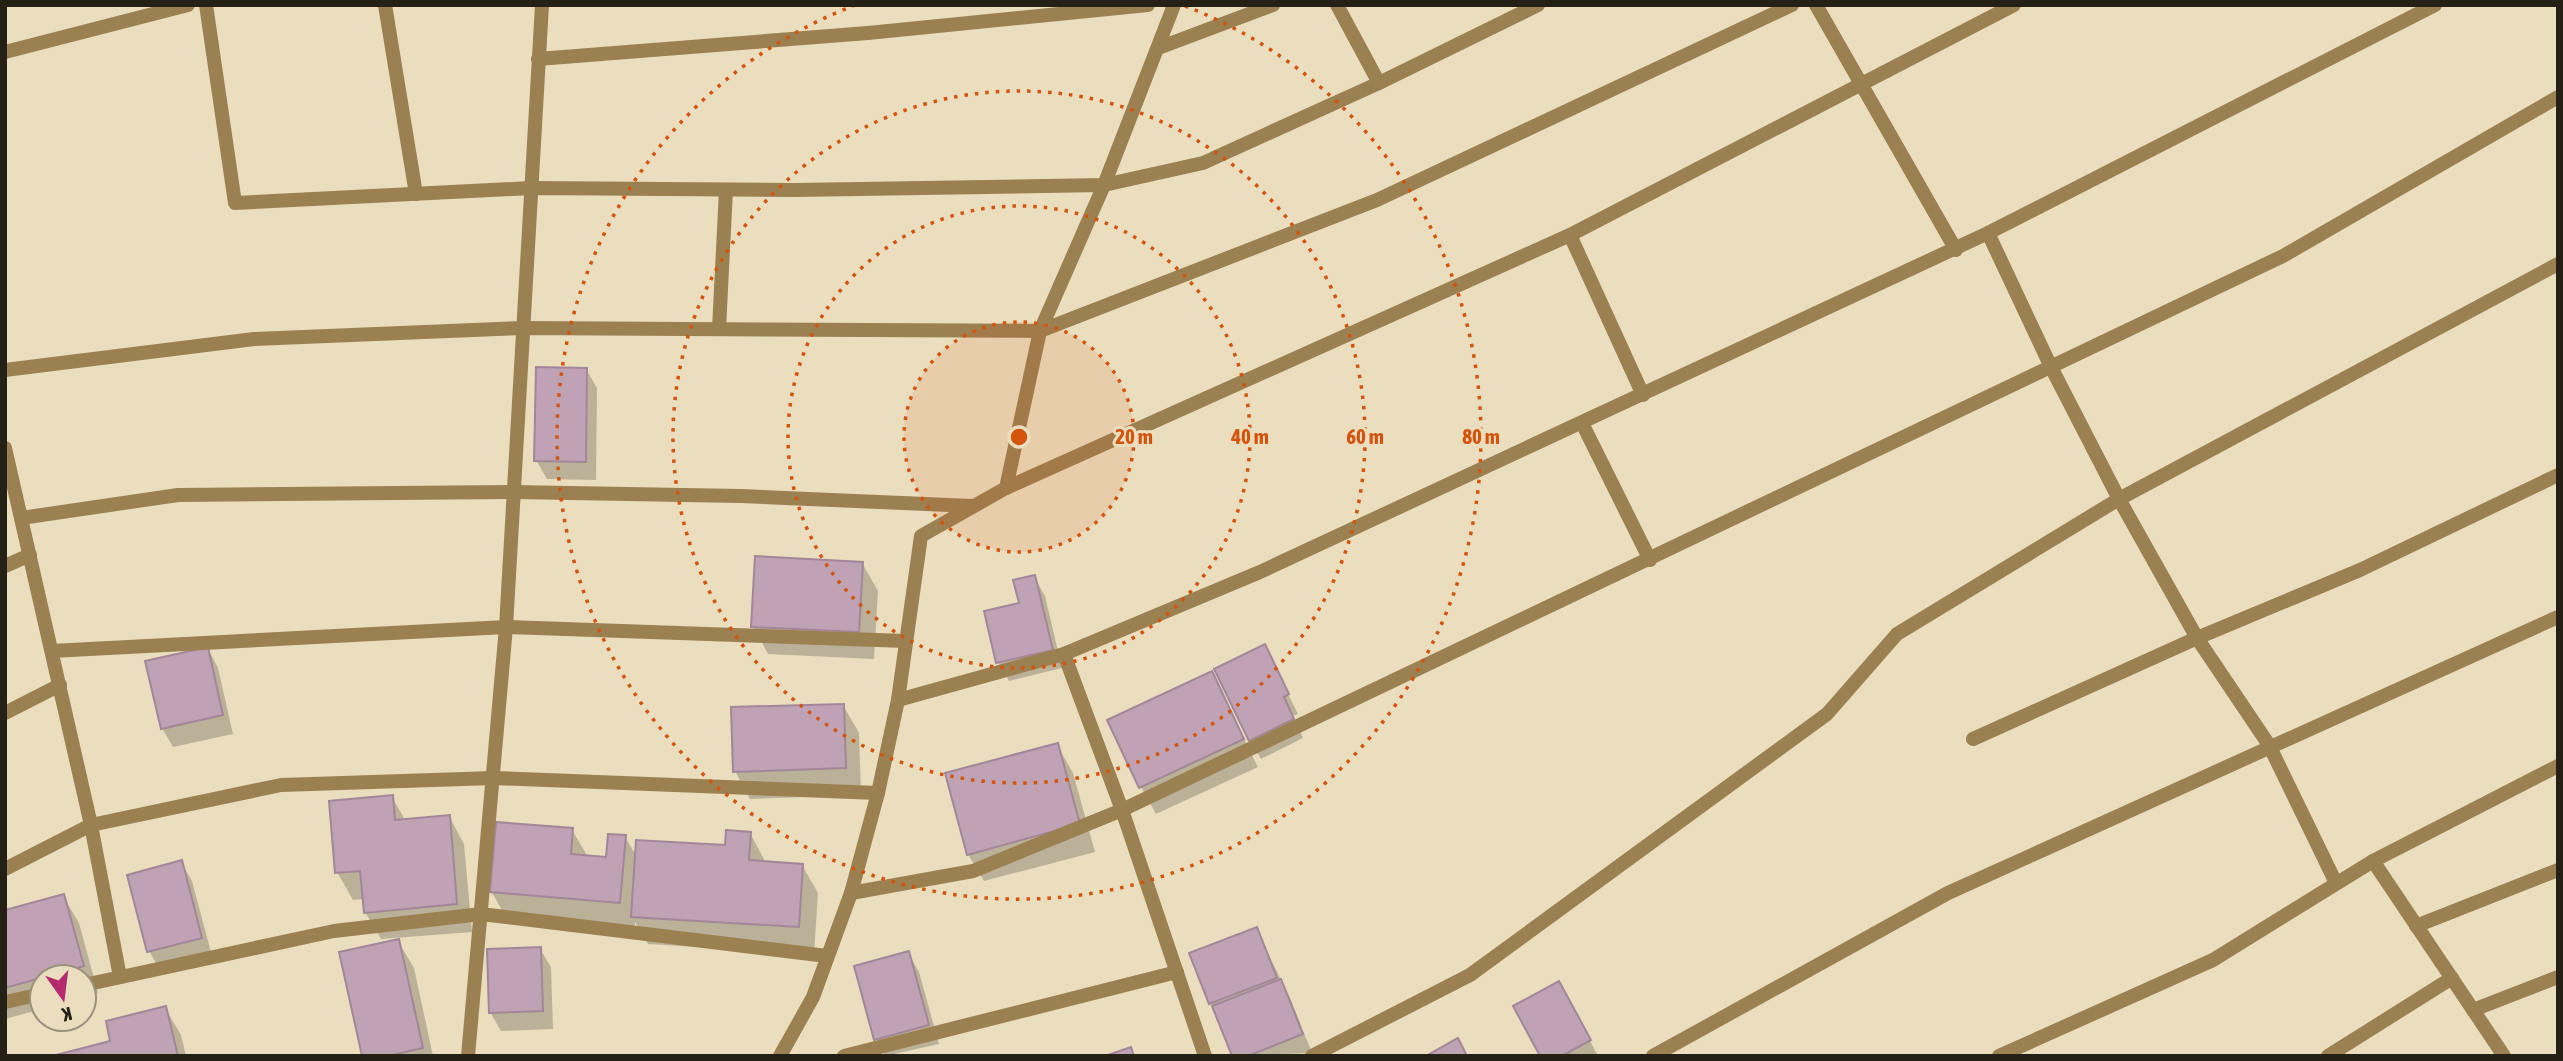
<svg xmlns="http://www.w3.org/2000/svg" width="2563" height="1061" viewBox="0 0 2563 1061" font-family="'Asap Condensed',sans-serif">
<rect width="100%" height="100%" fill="#eadebf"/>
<g fill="#0003">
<polygon points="586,369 597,388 596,480 547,479 536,460"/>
<polygon points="862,563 878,591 874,659 768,654 753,626"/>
<polygon points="1034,577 1045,596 1062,668 1009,681 998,662"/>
<polygon points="1264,646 1298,714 1293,716 1303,738 1261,759 1250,740"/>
<polygon points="208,649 218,668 233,734 173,747 162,728"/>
<polygon points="1211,673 1258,767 1156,814 1141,787"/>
<polygon points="843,705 859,733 861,795 750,799 735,771"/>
<polygon points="1057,745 1073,773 1095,852 984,881 968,854"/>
<polygon points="392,797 405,820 449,816 464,844 472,932 381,939 365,912 364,899 353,900 337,872"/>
<polygon points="572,830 588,857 607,859 625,837 637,857 726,847 750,833 766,863 802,865 818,893 814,954 648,944 635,922 635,930 507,919 491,891"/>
<polygon points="181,862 192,881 212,956 160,970 149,951"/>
<polygon points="63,896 79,923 98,993 84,997 84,977 42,977 42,1009 5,1019 5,912"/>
<polygon points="1256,929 1291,1000 1312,1053 1234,1056 1210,1003"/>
<polygon points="398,941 414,968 433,1056 364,1056"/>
<polygon points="540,949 551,967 553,1029 501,1031 490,1012"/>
<polygon points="908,953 919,972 939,1044 885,1056 876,1039"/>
<polygon points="1569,1002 1598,1056 1542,1056"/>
<polygon points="165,1008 181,1035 186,1056 60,1056 113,1042"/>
</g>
<g fill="#c0a2b5" stroke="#a38699" stroke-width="2">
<polygon points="536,367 587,368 586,462 534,461"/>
<polygon points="755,556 863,562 859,632 751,627"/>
<polygon points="1035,575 1053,650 996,663 984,611 1019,603 1013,580"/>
<polygon points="1265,644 1289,694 1284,697 1294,719 1249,741 1214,669"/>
<polygon points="208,647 223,715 161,729 145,661"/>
<polygon points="1212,671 1244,739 1139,788 1107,720"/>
<polygon points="844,704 846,768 733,772 731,707"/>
<polygon points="1058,743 1080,824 967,855 945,773"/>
<polygon points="393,795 395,820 450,815 457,904 364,913 360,871 335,873 329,801"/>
<polygon points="496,822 573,828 571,854 606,857 608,834 626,835 620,903 490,892"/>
<polygon points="726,830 751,832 749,860 803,864 799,927 631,917 636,840 725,845"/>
<polygon points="182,860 202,938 147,952 127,875"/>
<polygon points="64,894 84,966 5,988 5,910"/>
<polygon points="1257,927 1277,978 1209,1004 1189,953"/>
<polygon points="399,939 423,1048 388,1056 362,1056 339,952"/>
<polygon points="541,947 543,1011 489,1013 487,949"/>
<polygon points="909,951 929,1025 874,1040 854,966"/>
<polygon points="1281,979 1303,1034 1248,1056 1232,1056 1212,1006"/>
<polygon points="1559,981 1591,1040 1562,1056 1540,1056 1513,1006"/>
<polygon points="166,1006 178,1056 52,1056 110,1041 106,1021"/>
<polygon points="1458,1038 1467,1056 1426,1056"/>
<polygon points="1131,1047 1134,1056 1105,1056"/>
</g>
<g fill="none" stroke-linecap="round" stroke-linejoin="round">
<g stroke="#9b8052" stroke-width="14">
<polyline points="206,5 235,203 531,188 795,190 1104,185 1203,163 1379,83"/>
<polyline points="385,5 416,194"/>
<polyline points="1337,5 1379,83 1538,5"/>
<polyline points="1816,5 1956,250"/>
<polyline points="1161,47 1273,5"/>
<polyline points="5,52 188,5"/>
<polyline points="538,59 868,33 1148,5"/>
<polyline points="1570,235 1643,395"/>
<polyline points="719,329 726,190"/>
<polyline points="5,370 254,339 522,328 1040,331 1377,200 1792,5"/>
<polyline points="1582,423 1650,560"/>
<polyline points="5,448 91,825 120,977"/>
<polyline points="1006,488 1570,235 2014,5"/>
<polyline points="21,518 178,495 513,492 741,496 972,506"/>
<polyline points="5,566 30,555"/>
<polyline points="52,651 506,627 906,641"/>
<polyline points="1064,654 1122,810 2283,256 2558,97"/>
<polyline points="898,700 1064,654 1260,572 1988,233"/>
<polyline points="5,713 60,685"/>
<polyline points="1973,739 2197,638 2360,570 2558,475"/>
<polyline points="2373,861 2504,1056"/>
<polyline points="5,869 91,825 281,785 494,778 878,793"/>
<polyline points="2336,883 2269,745 2197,638 2119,499 2051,367 1988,233 2435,5"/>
<polyline points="851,893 973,871 1122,810 1205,1056"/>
<polyline points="2416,926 2558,870"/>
<polyline points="84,985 334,931 481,914 827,956"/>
<polyline points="5,1002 42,994"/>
<polyline points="2473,1010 2558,977"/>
<polyline points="468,1056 506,627 542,5"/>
<polyline points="780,1056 813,997 851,893 878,793 898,700 921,536 1006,488 1040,331 1104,185 1174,5"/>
<polyline points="844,1056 1177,972"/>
<polyline points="1312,1056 1470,975 1827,714 1897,634 2119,499 2558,264"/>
<polyline points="1653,1056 1948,893 2558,617"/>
<polyline points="1999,1056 2213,960 2373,861 2558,766"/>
<polyline points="2328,1056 2452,978"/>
</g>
</g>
<circle cx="1019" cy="437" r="115" fill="#d4530d" fill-opacity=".12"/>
<g fill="none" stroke="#d4530d" stroke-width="3.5" stroke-dasharray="3.5 7">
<circle cx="1019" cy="437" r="115"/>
<circle cx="1019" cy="437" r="231"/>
<circle cx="1019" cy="437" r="346"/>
<path d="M1185 6A462 462 0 1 1 853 6"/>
</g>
<circle cx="1019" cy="437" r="10" fill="#d4530d" stroke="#eadebf" stroke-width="3.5"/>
<g font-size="21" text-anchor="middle" font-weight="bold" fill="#d4530d" stroke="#eadebf" stroke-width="6" stroke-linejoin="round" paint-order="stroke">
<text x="1134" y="444">20 m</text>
<text x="1250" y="444">40 m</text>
<text x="1365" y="444">60 m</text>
<text x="1481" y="444">80 m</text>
</g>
<rect width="2563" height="1061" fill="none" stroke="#252015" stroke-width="14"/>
<g transform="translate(63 998) rotate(166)"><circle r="33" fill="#eadebf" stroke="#9b927b" stroke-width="2"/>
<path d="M0-5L12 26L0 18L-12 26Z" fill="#b32b6e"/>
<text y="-10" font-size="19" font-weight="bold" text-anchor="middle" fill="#252015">K</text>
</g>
</svg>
